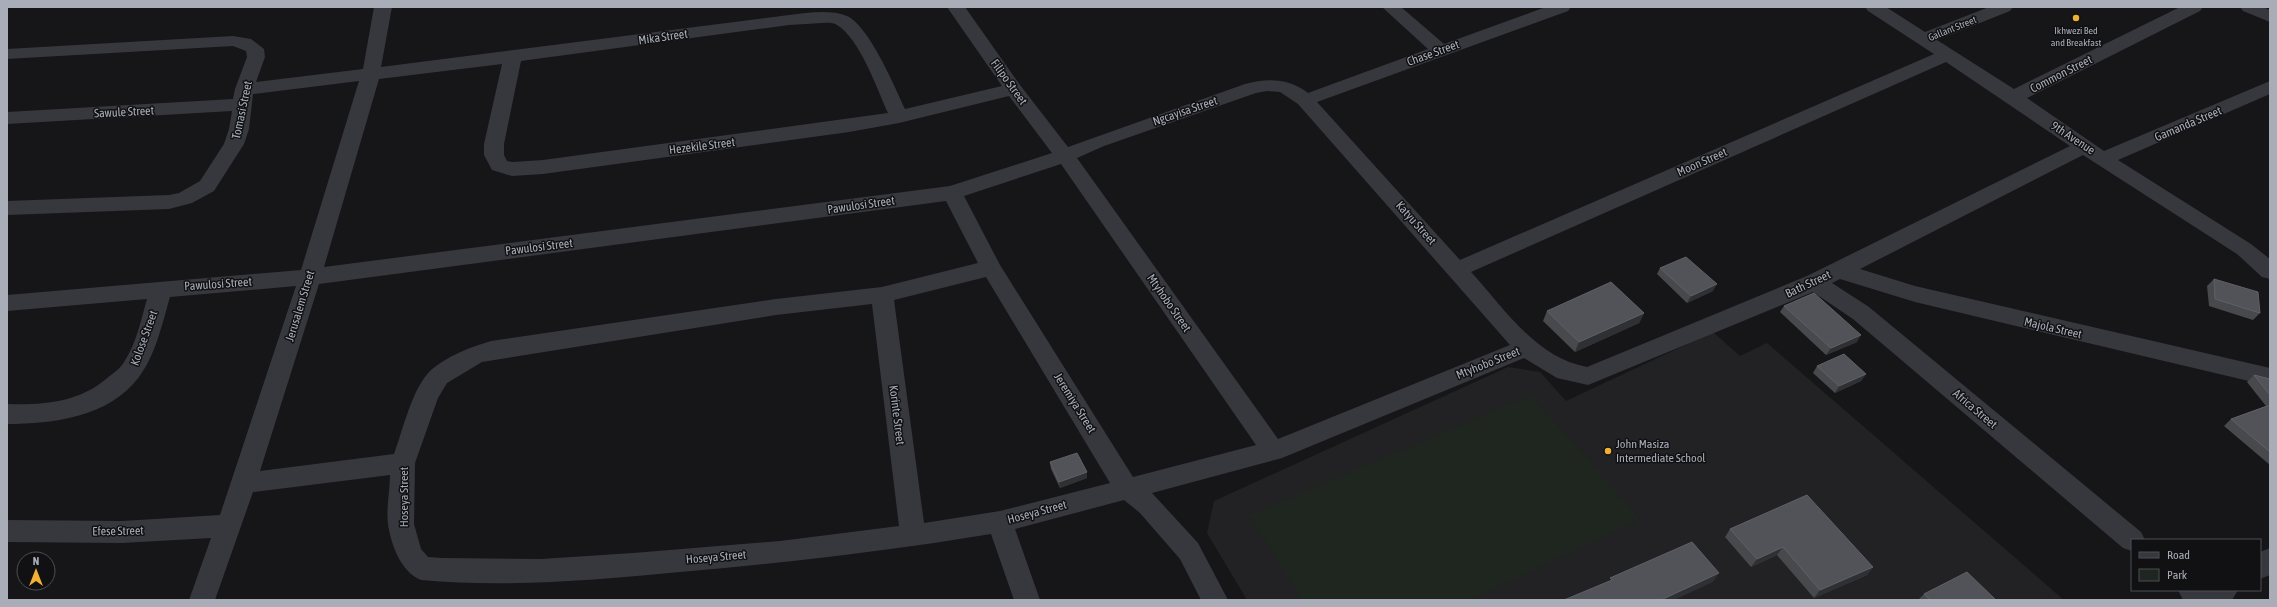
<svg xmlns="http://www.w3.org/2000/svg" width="2277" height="607" viewBox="0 0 2277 607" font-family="'Asap Condensed',sans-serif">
<rect width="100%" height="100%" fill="#161618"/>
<polygon fill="#222225" points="1713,332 1740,356 1767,343 2064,600 1247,600 1207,533 1214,501 1508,367 1540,372 1566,401"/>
<polygon fill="#1e261f" points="1531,395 1640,519 1471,600 1303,600 1249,515"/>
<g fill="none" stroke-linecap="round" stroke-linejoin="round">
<g fill="#37383d" fill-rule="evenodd">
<path d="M374,7H392L381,67L789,15C807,13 829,9 847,16C869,26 895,87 905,109L1002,86L947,7H965L1020,85L1068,147L1245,84C1267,78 1289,78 1308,93L1428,49L1382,7H1401L1444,44L1546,7H1571L1568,11L1317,102L1460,260L1934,54L1868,11L1865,7H1886L1925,32L1989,7H2013L2010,11L1937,40L2014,89L2180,7H2203L2200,11L2027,98L2104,151L2270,81V94L2118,160L2251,244L2270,259V279L2262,277L2237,254L2083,155L1860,269L1915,286L2270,368V386L1915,302L1840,279L1832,283L1869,307L2141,532L2145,540H2132V551L2123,548L1853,319L1813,292L1588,385L1557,378L1524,358L1282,458L1152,493L1198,543L1228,600H1201L1180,559L1140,513L1124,500L1015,529L1040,600H1014L991,534C888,551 784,563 680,572C594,580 507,588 421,580C401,572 391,545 388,524C386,509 390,490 390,475L253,492L215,600H189L211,538L122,543L7,542V520L122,521L220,515L296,286L170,297C162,324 156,354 139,377C109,417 53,424 7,424V404C43,405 77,403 106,379C112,374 120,369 124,362C136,344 141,320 147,299L7,311V295L301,270L359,81L253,94L249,129L244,144L214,191L192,203L169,209L7,215V201L169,195L179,193L200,181L224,144L229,129L232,111L7,124V112L233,99L235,89L247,57L246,51L233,46L7,59V49L233,36L251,39L264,49L265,57L256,82L363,69ZM822,23C827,23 832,22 837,25C860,39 877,89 888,113L543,160L513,162L507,161L504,155V144L521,61L789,25ZM1946,62L2070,146L1807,276L1587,367C1536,358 1504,308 1471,272ZM502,64L484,144V155L492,170L512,176L543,174L849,132L899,123L1009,96L1052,153L950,186L324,267L379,79ZM1267,91L1280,92L1298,104L1510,345L1278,439L1077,158L1104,146L1256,93ZM1061,164L1256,445L1133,477L1000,265L964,196ZM946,201L978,263L882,287L776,299L491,341C471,347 447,356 431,370C412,388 403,430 394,454L260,471L319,284ZM986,277L1110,483L1000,511L924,523L894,300ZM872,304L899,526L780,541L633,553L541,559L442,558L428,557L421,549L414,524L415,463L438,398L447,383L482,362L776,315Z"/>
<polygon points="2240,7 2263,7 2270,10 2270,22 2243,11"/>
<polygon points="2270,548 2270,575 2260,579 2260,552"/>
<polygon points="2178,590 2238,590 2232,600 2183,600"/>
</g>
</g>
<g fill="#47494d">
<polygon points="1660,268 1713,291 1687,303 1657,274"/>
<polygon points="2214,279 2260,313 2253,320 2209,306 2207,286"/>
<polygon points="1784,306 1857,342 1826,355 1780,312"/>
<polygon points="1547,311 1644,313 1639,323 1575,352 1543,321"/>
<polygon points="1817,366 1866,374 1861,381 1835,393 1813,373"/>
<polygon points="2254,375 2270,379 2270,465 2224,426 2231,419 2266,406 2247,382"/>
<polygon points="1050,462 1087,472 1087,478 1060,488 1051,469"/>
<polygon points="1730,529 1873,567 1867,575 1814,598 1777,555 1751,567 1725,537"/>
<polygon points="1924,594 1996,600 1918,600"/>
</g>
<g fill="#2f3033">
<polygon points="1717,284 1713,291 1687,303 1691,296"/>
<polygon points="1644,313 1639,323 1575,352 1579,342"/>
<polygon points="1861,335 1857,342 1826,355 1831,348"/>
<polygon points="1866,374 1861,381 1835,393 1839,386"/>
<polygon points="1087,472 1087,478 1060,488 1059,482"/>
<polygon points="1783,547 1777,555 1751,567 1757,559"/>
<polygon points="1873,567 1867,575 1814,598 1820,590"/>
<polygon points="1719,573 1713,582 1674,600 1661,600"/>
</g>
<g fill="#525359" stroke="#5f6168">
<polygon points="1686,257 1717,284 1691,296 1660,268"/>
<polygon points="2214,279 2258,292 2260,313 2215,299"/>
<polygon points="1611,282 1644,313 1579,342 1547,311"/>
<polygon points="1814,293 1861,335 1831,348 1784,306"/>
<polygon points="1844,354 1866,374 1839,386 1817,366"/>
<polygon points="2254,375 2270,379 2270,395"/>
<polygon points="2270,405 2270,452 2231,419"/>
<polygon points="1077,453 1087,472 1059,482 1050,462"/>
<polygon points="1807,495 1873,567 1820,590 1783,547 1757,559 1730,529"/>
<polygon points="1692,542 1719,573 1661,600 1564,600 1612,580 1610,578"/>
<polygon points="1967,572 1996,600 1930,600 1924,594"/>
</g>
<g fill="#f2b134" stroke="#111113" stroke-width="1.5">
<circle cx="2076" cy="18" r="4"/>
<circle cx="1608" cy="451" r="4"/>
</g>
<g text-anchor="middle" stroke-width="3" stroke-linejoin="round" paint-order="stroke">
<g font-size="10" fill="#a8adb8" stroke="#111113">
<text transform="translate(1952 28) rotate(-22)" y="4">Gallant Street</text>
</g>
<g font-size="10" fill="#a8adb8" stroke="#111113">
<text x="2076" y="34">Ikhwezi Bed<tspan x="2076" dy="12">and Breakfast</tspan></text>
</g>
<g font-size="12" fill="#a8adb8" stroke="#111113">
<text transform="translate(663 37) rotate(-8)" y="4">Mika Street</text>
<text transform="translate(1433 53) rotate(-20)" y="4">Chase Street</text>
<text transform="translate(2061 74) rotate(-27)" y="4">Common Street</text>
<text transform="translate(1009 82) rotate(54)" y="4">Filipo Street</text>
<text transform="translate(242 110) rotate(-78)" y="4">Tomasi Street</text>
<text transform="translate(1185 111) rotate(-19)" y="4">Ngcayisa Street</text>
<text transform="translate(124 112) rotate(-3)" y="4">Sawule Street</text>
<text transform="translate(2188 124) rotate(-23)" y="4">Gamanda Street</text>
<text transform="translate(2073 138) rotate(33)" y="4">9th Avenue</text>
<text transform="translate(702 146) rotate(-7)" y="4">Hezekile Street</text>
<text transform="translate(1702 162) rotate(-24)" y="4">Moon Street</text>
<text transform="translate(861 205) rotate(-8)" y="4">Pawulosi Street</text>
<text transform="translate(1416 223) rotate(48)" y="4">Katyu Street</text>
<text transform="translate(539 247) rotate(-7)" y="4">Pawulosi Street</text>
<text transform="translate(218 284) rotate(-4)" y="4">Pawulosi Street</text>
<text transform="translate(1808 284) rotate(-25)" y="4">Bath Street</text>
<text transform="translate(1169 303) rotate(55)" y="4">Mtyhobo Street</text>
<text transform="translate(300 306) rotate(-73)" y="4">Jerusalem Street</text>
<text transform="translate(2053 328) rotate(13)" y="4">Majola Street</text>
<text transform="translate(144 338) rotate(-70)" y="4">Kolose Street</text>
<text transform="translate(1488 363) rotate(-22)" y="4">Mtyhobo Street</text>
<text transform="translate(1075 403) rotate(58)" y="4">Jeremiya Street</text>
<text transform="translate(1975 409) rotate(40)" y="4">Africa Street</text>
<text transform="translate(897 415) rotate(83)" y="4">Korinte Street</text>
<text transform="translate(404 497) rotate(-90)" y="4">Hoseya Street</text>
<text transform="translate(1037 512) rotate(-15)" y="4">Hoseya Street</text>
<text transform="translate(118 531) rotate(-1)" y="4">Efese Street</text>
<text transform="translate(716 557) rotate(-5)" y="4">Hoseya Street</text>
</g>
<g font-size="12" fill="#a8adb8" stroke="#111113" text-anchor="start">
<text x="1616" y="448">John Masiza<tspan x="1616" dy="14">Intermediate School</tspan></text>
</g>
</g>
<rect width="2277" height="607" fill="none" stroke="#a8adb8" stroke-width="16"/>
<rect x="2131" y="539" width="130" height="52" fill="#111113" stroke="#4d4f55"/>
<rect x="2139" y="552" width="20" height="6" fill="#37383d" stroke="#4d4f55"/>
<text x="2167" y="559" font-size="12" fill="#a8adb8">Road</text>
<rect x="2139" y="569" width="20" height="12" fill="#1e261f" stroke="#4d4f55"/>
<text x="2167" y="579" font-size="12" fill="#a8adb8">Park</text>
<g transform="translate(36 571)"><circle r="19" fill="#111113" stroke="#4d4f55"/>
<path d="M0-3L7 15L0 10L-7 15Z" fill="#f2b134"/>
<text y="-6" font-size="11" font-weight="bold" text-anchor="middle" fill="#a8adb8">N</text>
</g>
</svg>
